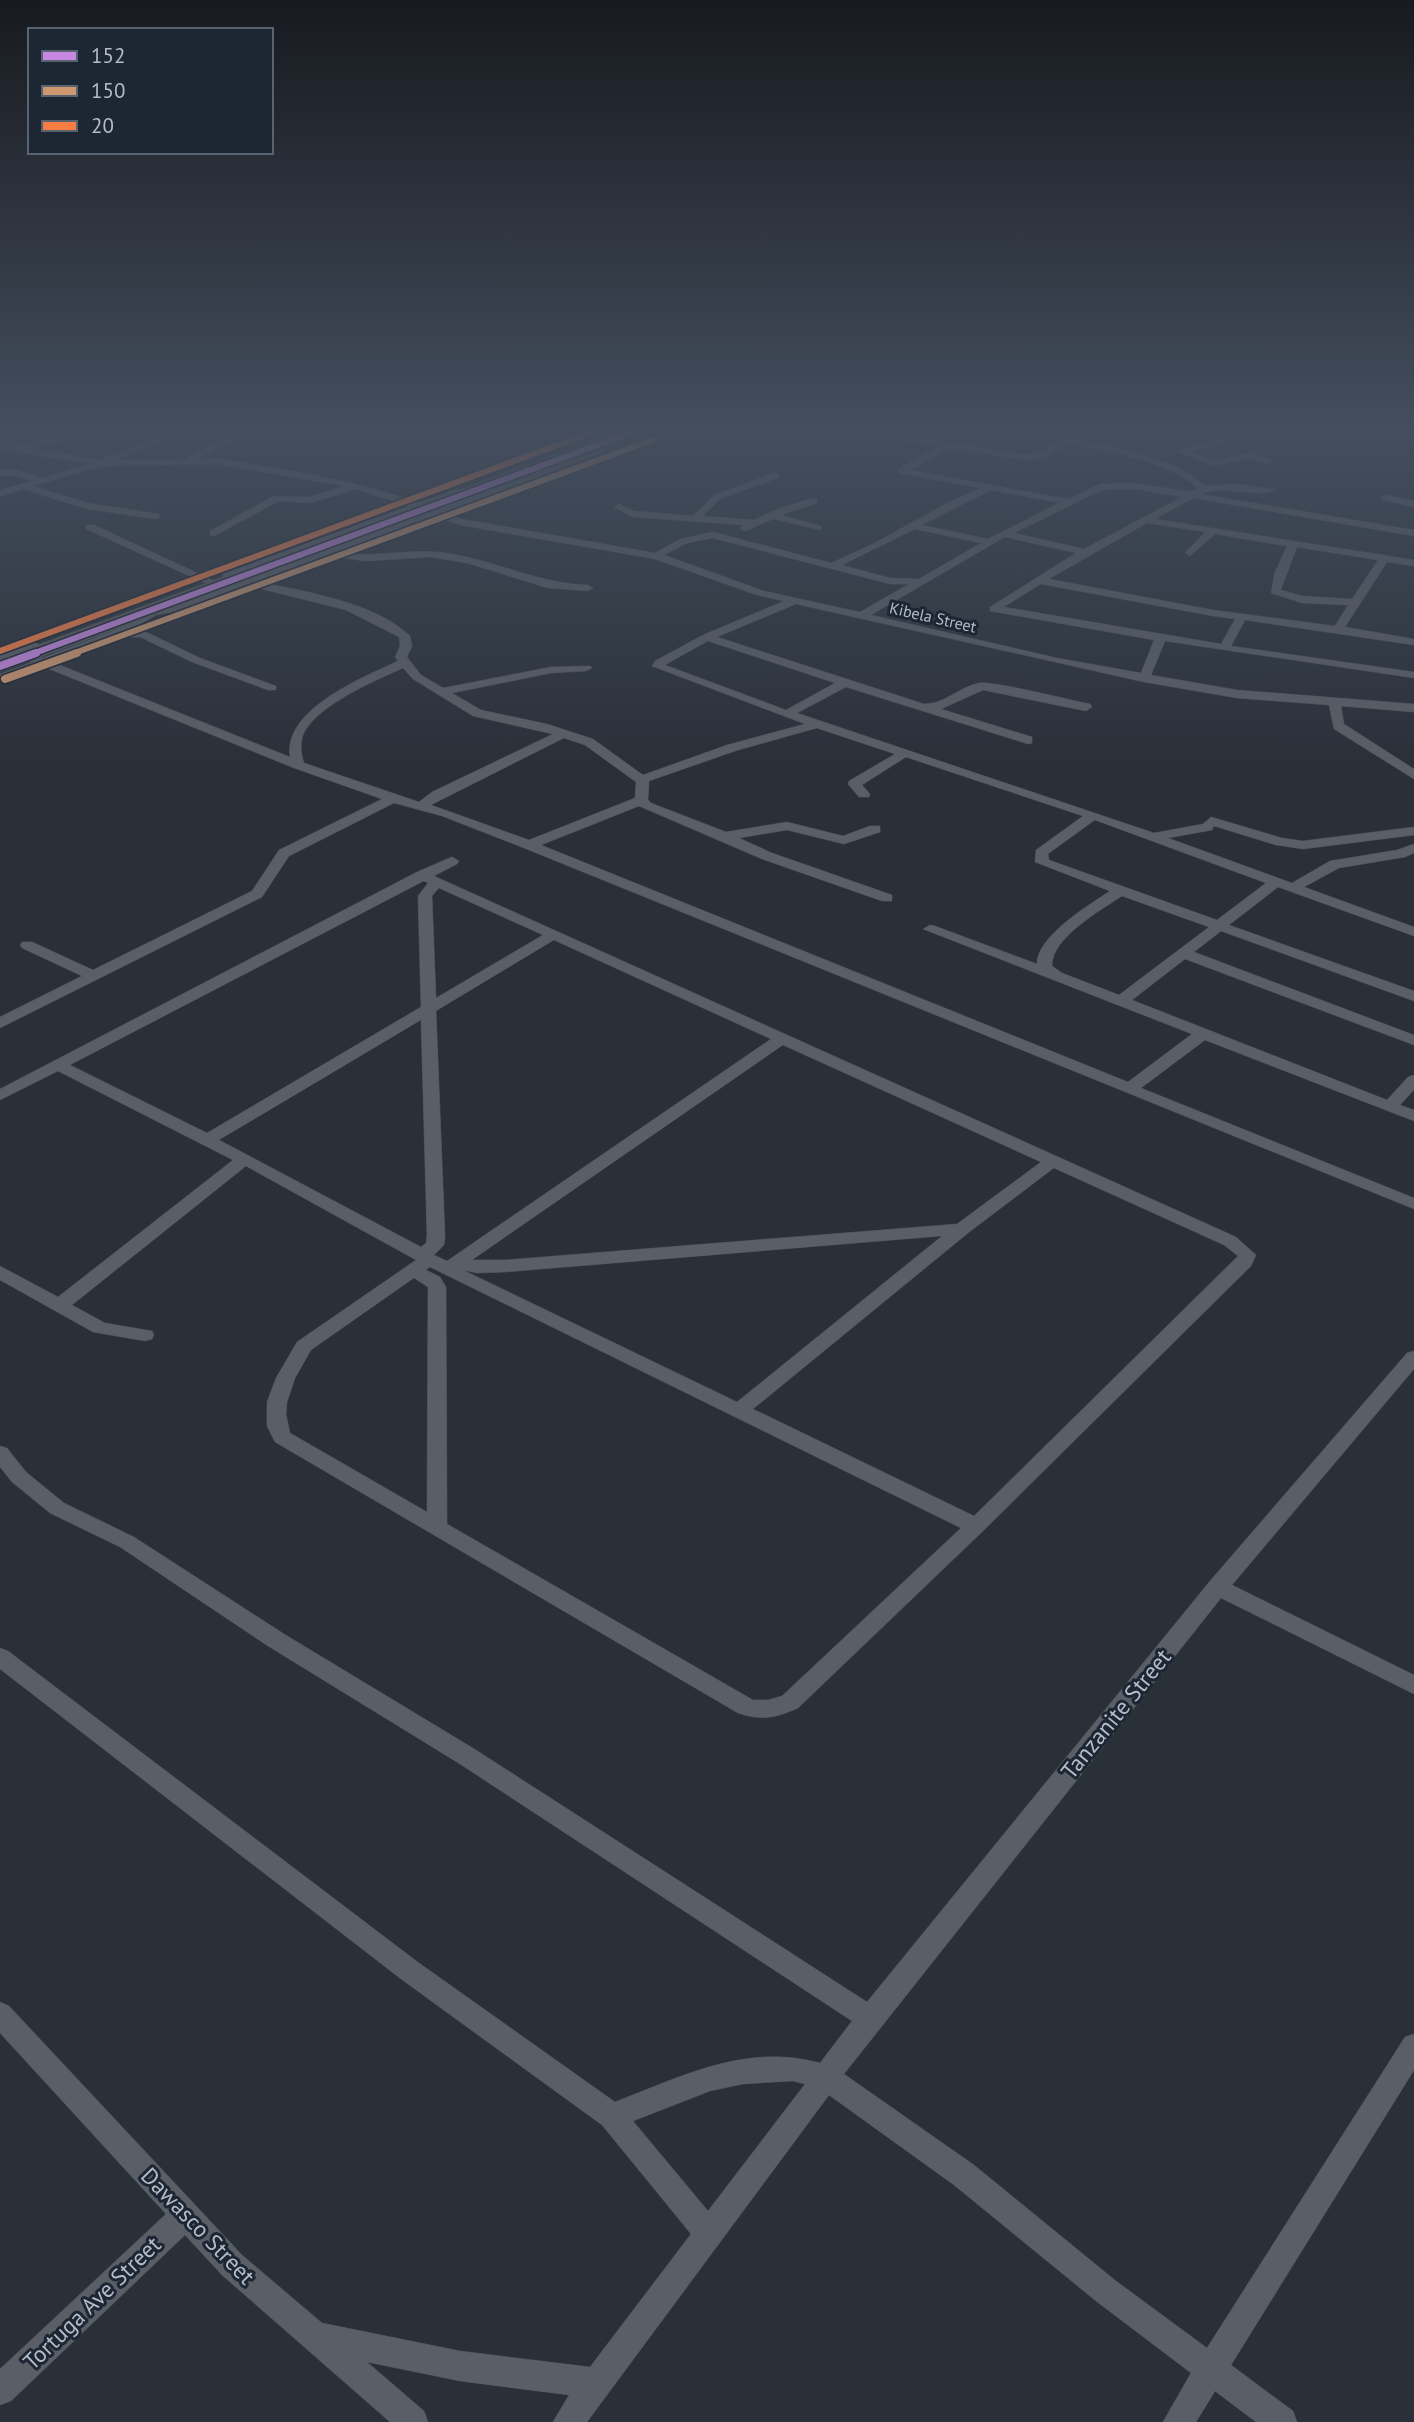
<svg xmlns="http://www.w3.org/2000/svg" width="1414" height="2422" viewBox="0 0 1414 2422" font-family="'PT Sans',sans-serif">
<rect width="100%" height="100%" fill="#2a3038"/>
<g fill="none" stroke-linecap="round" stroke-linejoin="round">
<defs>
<g id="street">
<path d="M40,426H54L3,444L17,446L99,429L103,432L102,434L31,448L100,460L150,440L120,426H132L158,437L185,426H197L117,460L185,459L246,426H257L199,459L217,458C285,470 354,479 418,503L457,489L465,491L427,506L435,509L598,448L603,451L601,453L444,513L462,519L655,553L680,539L713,532L831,563L873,544L947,503L980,488L898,473V469L940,446L889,438L877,426H886L895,434L1029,455C1053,450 1072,426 1097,426L1077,439C1115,448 1177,458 1205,486L1239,484L1275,490C1262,498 1221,485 1201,494L1414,530V536L1193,498L1155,519L1414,560V566L1387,562L1345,627L1414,639V645L1245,620L1231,646L1414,672V678L1165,641L1151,675L1237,690L1414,704V712L1341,706L1344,724L1414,769V779L1334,729L1329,705L1237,698L1144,682L796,604L717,637L924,704C945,704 959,687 979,683C995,681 1069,700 1090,704L1092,707L1086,711L983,690L941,709L1032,737V743L1028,744L846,687L797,713L1154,833L1203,824L1211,817L1282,838L1303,841L1414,827V835L1303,849L1276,845L1214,826L1212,830L1168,838L1292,883L1330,861L1397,850L1414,844V853L1405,857L1339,868L1304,887L1414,927V936L1278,887L1229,925L1414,991V1001L1221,931L1194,952L1414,1035V1045L1185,959L1132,1000L1387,1100L1408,1077L1414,1075V1090L1400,1105L1414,1110V1121L1205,1040L1141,1088L1414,1198V1209L524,848L442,816L394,803L289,856L262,897L0,1028V1017L82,976L22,948L20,945L22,942H32L93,970L252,891L279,850L382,799L294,768L42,666L0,681V674L32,662L24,658L23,654L0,662V655L36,643L42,646L28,653L42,658L113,631L149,610L177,605L240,583L235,577L223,578V574L409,506L355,489L311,503L279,501L214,536L210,535V531L274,496L310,497L343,486L217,464L102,466L33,486L88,503L159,514L161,516L156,519L87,509L23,489L0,496V490L32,481L16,476H0V470H16L42,478L89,464L0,449V439ZM1070,443C1106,451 1171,462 1197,488L1190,492L1136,483L1100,484L1068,499L910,470L951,448L1029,461L1045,457ZM1136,489L1182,497L1084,549L1014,533L1102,490ZM991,490L1059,503L988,539L922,525ZM418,510L426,513L250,579L240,575ZM435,516L460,525L655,559L757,595L784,601L703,635L655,661L652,666L805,724L727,745L643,775L593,739L547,724L481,710L452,693L551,673L586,671L592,668L590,666L551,667L443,688L421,675L407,657L412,646L410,636C375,602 306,592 260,582L329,556L365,561L430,557L467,563L548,588L588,591L593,588L588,585C538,584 495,560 446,553C410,548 374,558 338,553ZM1147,523L1205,532L1185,553L1190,556L1215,534L1287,546L1275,572L1271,593L1302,603L1348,605L1335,626L1213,610L1049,579ZM915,529L981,543L919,579L890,578L842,565ZM1005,537L1076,553L990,607V611L1154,640L1141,673L1057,658L871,615ZM713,538L890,584H909L860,612L764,591L664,555L687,543ZM1297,547L1378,560L1352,599L1302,596L1281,590ZM1041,584L1213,616L1235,619L1221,644L1004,607ZM250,586L346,610L399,637L400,646L395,657L398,661C362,678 283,709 290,757L52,662L117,637H140L192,662L268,690H276V686L200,658L146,632L129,631L156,615L183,610ZM708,641L835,683L786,710L665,665ZM403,668L413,679L473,716L553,734L432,792L419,802L304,763C301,754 300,745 303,735C315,706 376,680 403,668ZM817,728L895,754L849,781L848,784L859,797H869L870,794L862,785L906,757L1083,816L1036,850L1035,862L1110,891C1089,905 1037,936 1037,964L935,926L930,925L923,929L1192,1034L1128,1082L541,845L639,806L762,859L882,901H892V895L772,853L739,838L787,830L844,844L880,832V826H870L843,836L787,822L726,832L651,803L648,800L649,781L735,751ZM564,738L585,745L636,782L635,798L529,840L431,805ZM1095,820L1266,883L1217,920L1049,860L1048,854ZM1122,896L1209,927L1119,995L1062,973L1052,966C1051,938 1101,910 1122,896Z"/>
<polygon points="654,426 667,426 637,439 630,437"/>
<polygon points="1394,426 1414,426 1414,432 1395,428"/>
<polygon points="1220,439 1224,442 1223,444 1191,451 1215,460 1252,452 1273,461 1268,464 1251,458 1214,466 1176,451"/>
<polygon points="775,473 780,476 778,478 720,499 703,516 753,520 783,507 814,498 817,499 817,503 781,515 821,526 821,530 773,519 745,531 740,528 743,525 632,517 614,507 619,504 634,511 693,516 714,495"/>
<polygon points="1386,495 1414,501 1414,507 1383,500 1381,498"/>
<polygon points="86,525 94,525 223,585 214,587 86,529"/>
<path d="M452,857L459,861L457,864L434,876L1236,1237L1256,1255L1251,1266L983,1531L798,1708C776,1718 761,1721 738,1713L275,1442L267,1426V1402L276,1378L297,1342L416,1260L246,1166L72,1305L105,1323L152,1331L154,1335L152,1339L145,1341L93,1332L0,1280V1266L58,1297L233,1160L58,1071L0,1100V1089L417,872ZM424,881L428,883L418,896L421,1007L207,1133L70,1065ZM439,888L543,935L436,998L432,896ZM554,940L771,1039L447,1261L434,1255L444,1245L445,1236L436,1011ZM421,1020L427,1236L426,1243L421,1247L219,1140ZM783,1045L1041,1162L957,1224L505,1260H472ZM1054,1168L1224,1245L1238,1256L974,1516L753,1409L968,1233ZM942,1236L737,1402L463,1270L477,1273L505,1272ZM430,1267L961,1528L782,1696L768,1700H753L447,1524L446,1287L440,1277L426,1270ZM414,1278L428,1287L427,1512L290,1433L286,1414L287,1402L295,1378L311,1350Z"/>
<path d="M1414,1351V1369L1232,1585L1414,1675V1694L1221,1598L844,2074L974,2165L1116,2281L1207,2348L1405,2037L1414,2034V2070L1231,2365L1293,2411L1297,2422H1256L1215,2391L1196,2422H1163L1191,2373L1096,2301L954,2185L829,2095L587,2422H553L569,2395L460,2381L367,2362L424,2411L428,2422H390L222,2275L185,2235L11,2401L0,2405V2369L166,2214L0,2033V2002L9,2006L242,2255L322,2323L460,2351L590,2367L691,2234L602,2125L401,1979L0,1669V1648L8,1651L419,1963L615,2102C683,2076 746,2043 820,2063L852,2021L460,1764L268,1646L120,1547L50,1513L12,1482L0,1467V1446L7,1448L26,1472L64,1503L134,1537L284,1634L476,1750L867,2002L1210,1581L1407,1353ZM793,2081L805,2084L708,2211L633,2121L710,2091L743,2084Z"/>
</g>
<polygon id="highway" points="634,426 658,426 656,429 0,672 0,659"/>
</defs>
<use href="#street" stroke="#484c53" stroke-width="1"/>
<use href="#highway" stroke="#474c53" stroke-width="1"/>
<use href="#street" fill="#5a5e66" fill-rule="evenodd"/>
<use href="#highway" fill="#5a5d60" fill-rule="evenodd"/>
<defs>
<polyline id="bus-1-far1" points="32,654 649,426"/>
<polyline id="bus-1" points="0,666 36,653"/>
<polyline id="bus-2-far1" points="72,654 655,439"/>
<polyline id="bus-2" points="5,679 77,653"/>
<polyline id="bus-3" points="0,651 609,426"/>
</defs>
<use href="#bus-1-far1" stroke="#1d2633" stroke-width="9"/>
<use href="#bus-1" stroke="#1d2633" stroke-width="11"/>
<use href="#bus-2-far1" stroke="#1d2633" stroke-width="9"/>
<use href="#bus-2" stroke="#1d2633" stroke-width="11"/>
<use href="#bus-3" stroke="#1d2633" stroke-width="9"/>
<use href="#bus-1-far1" stroke="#c787e3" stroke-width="6"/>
<use href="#bus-1" stroke="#c787e3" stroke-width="8"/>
<use href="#bus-2-far1" stroke="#cd976f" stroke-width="6"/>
<use href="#bus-2" stroke="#cd976f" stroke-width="8"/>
<use href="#bus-3" stroke="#f77d43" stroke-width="6"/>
</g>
<linearGradient id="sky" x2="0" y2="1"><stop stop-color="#171a1f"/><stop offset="0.56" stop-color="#444e5e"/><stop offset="1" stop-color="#444e5e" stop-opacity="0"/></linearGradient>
<rect width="1414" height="765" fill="url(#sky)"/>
<g text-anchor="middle" stroke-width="6" stroke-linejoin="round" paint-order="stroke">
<g font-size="16" fill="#b4bcc9" stroke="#1d2633">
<text transform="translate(933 617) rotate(13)" y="6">Kibela Street</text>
</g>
<g font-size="23" fill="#b4bcc9" stroke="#1d2633">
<text transform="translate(1116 1714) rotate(-51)" y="8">Tanzanite Street</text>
<text transform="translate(198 2226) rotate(46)" y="8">Dawasco Street</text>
<text transform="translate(92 2303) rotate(-44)" y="8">Tortuga Ave Street</text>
</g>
</g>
<rect x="28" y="28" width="245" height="126" fill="#1d2633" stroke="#59626f" stroke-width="2"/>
<rect x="42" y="51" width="35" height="10" fill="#c787e3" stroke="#59626f" stroke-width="2"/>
<text x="91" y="63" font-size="21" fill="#b4bcc9">152</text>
<rect x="42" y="86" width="35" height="10" fill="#cd976f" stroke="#59626f" stroke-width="2"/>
<text x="91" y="98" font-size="21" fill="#b4bcc9">150</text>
<rect x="42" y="121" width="35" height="10" fill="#f77d43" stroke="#59626f" stroke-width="2"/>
<text x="91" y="133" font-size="21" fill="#b4bcc9">20</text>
</svg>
